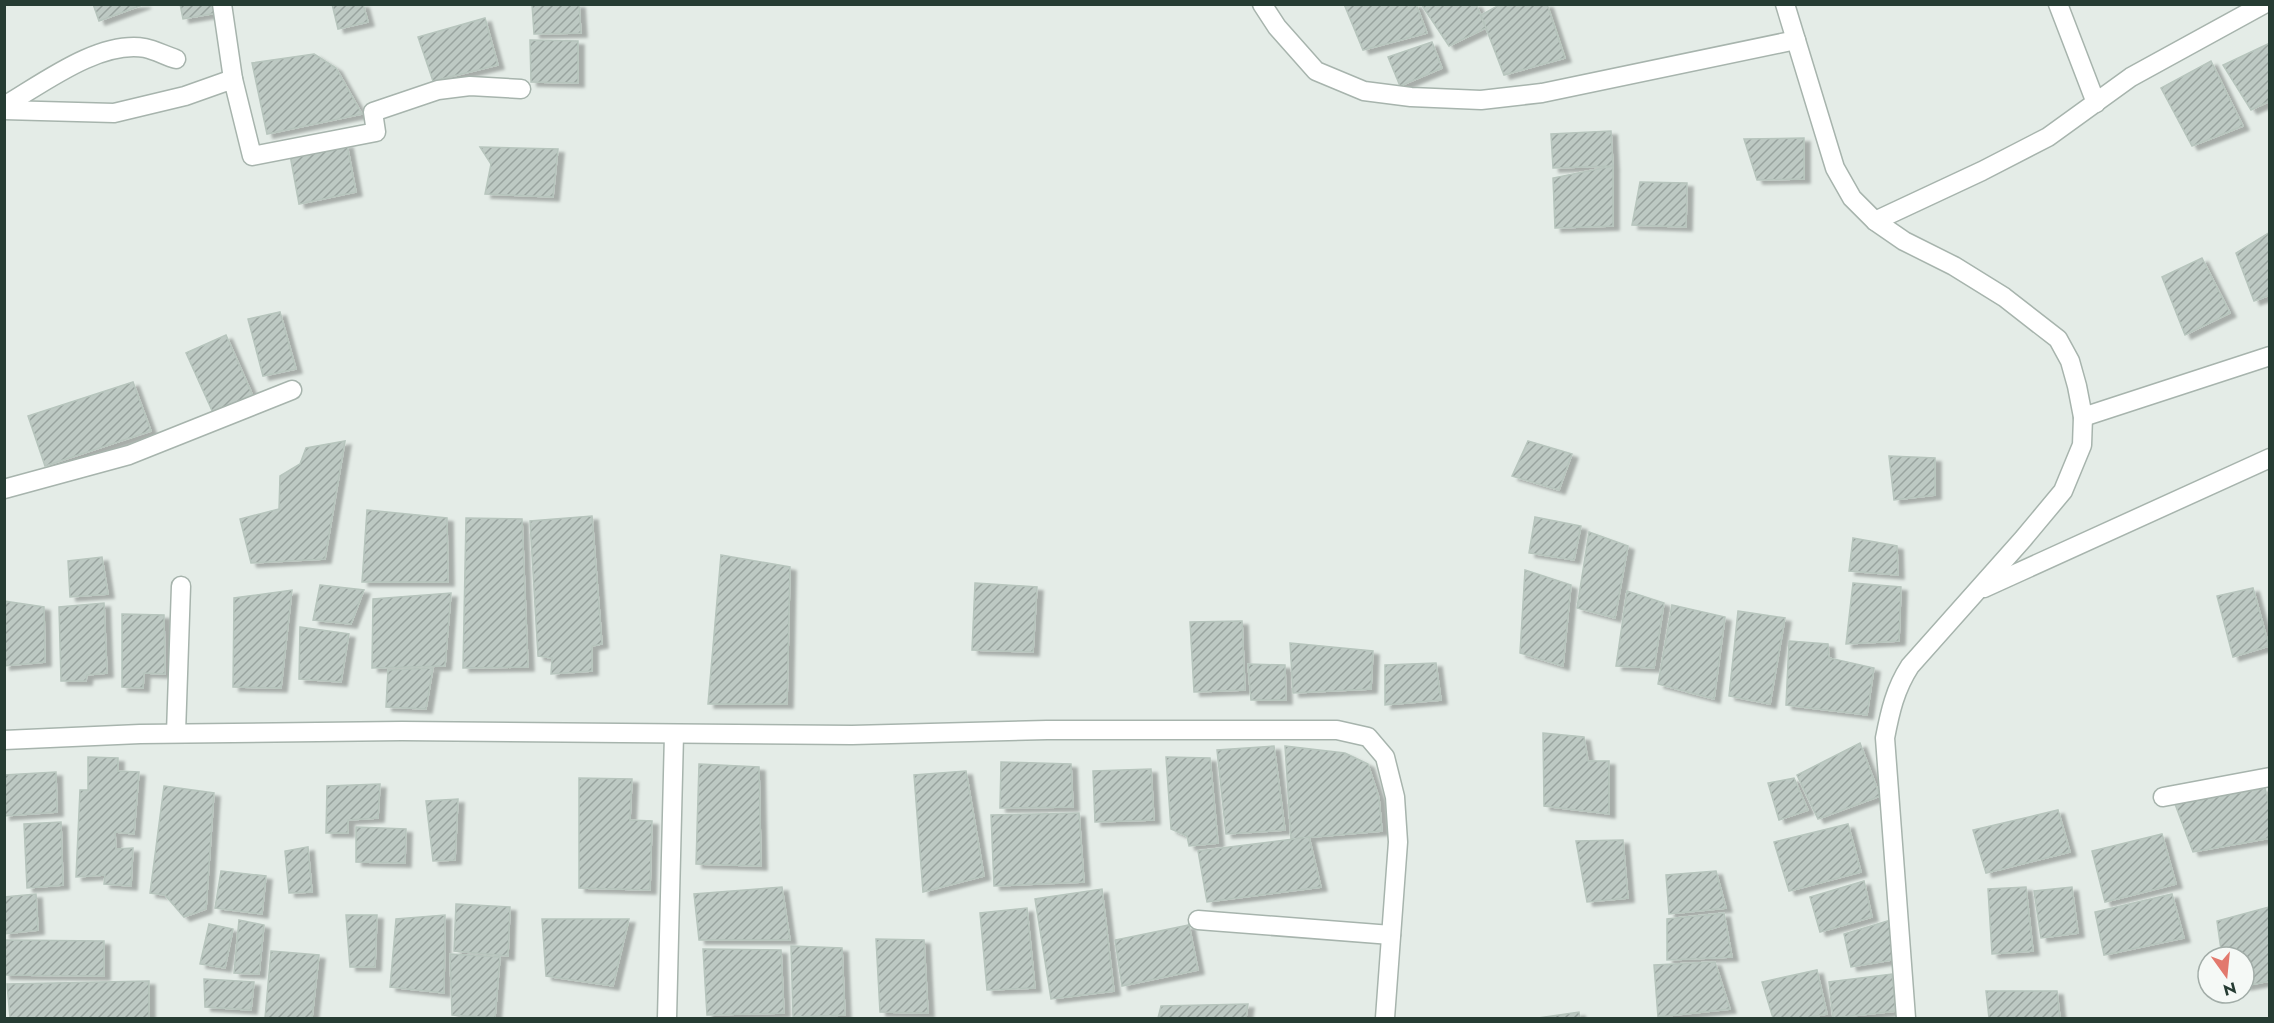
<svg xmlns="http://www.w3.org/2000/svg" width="2274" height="1023" viewBox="0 0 2274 1023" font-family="Jost,sans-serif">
<defs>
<pattern id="building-hatch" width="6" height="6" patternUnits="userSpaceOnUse" patternTransform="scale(1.5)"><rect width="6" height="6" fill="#bdc9c3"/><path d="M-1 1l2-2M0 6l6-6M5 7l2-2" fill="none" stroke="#99a49f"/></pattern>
<filter id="shadow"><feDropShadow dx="6" dy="4" stdDeviation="1.5" flood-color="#0004"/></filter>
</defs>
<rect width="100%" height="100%" fill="#e4ece7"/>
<g fill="url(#building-hatch)" stroke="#b7c5bd" stroke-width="1.5" filter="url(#shadow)">
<polygon points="93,4 145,4 99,21"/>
<polygon points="180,4 214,4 217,13 183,19"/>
<polygon points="332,4 363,4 368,22 338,29"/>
<polygon points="532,4 579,4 581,33 534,34"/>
<polygon points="1344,4 1416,4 1427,33 1363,50"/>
<polygon points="1421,4 1476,4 1486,28 1449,46"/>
<polygon points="1501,4 1547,4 1565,58 1504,75 1481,15"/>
<polygon points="485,18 498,65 433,81 418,37"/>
<polygon points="530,40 578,41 578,83 531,82"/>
<polygon points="1432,42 1442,68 1400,86 1388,57"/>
<polygon points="2270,43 2270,101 2251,110 2223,65"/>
<polygon points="314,54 336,68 362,114 267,134 252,63"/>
<polygon points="2211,61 2243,126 2192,146 2161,88"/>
<polygon points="1611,131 1613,166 1553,168 1551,134"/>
<polygon points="1804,138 1804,179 1757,180 1744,139"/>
<polygon points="347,144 356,192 299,204 290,155"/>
<polygon points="480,147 558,149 553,197 485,194 491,164"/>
<polygon points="1613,166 1613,226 1555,228 1553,178"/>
<polygon points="1640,182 1687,183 1686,227 1632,225"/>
<polygon points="2270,232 2270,295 2254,301 2236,253"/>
<polygon points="2202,258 2230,313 2185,335 2162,277"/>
<polygon points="280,312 296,369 263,376 248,319"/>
<polygon points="226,335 253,396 214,415 186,353"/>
<polygon points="133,382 151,431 45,466 28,416"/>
<polygon points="345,441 325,559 251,563 240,519 279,509 280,476 300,464 306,448"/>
<polygon points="1528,441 1572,454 1559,490 1512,476"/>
<polygon points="1889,456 1935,458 1935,495 1894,500"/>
<polygon points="367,510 447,518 448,582 362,582"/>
<polygon points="592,516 602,644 592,646 592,671 551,674 552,658 538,656 530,521"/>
<polygon points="1535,517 1581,526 1574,560 1529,553"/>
<polygon points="466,518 522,519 528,667 463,668"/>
<polygon points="1589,532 1628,546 1615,618 1577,608"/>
<polygon points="1853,538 1897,546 1898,575 1849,571"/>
<polygon points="721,555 790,567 787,704 708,704"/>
<polygon points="102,557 108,594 70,597 68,561"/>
<polygon points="1525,570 1571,585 1563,666 1520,653"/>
<polygon points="975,583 1037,587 1033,652 972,650"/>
<polygon points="1853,583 1901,587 1899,641 1846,644"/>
<polygon points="320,585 364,590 351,624 313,620"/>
<polygon points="2253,588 2269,646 2233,657 2217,596"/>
<polygon points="292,590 281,688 233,687 234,598"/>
<polygon points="1627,591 1664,603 1654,668 1616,666"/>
<polygon points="451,593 445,666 372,668 373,599"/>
<polygon points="4,601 44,607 45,662 4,666"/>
<polygon points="104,603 107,673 87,675 86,681 61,681 59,607"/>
<polygon points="1672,605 1725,617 1714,699 1658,684"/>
<polygon points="1738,611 1785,618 1770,704 1729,696"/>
<polygon points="122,614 164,615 165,674 144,673 143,688 122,687"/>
<polygon points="1242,621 1245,690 1194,692 1190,622"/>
<polygon points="300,627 349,634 341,682 299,679"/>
<polygon points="1789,641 1828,644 1829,658 1874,668 1867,715 1786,705"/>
<polygon points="1290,643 1373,651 1371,689 1293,693"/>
<polygon points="1436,663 1441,700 1385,705 1385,665"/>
<polygon points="1248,664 1285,665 1286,700 1251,700"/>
<polygon points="433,668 426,709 386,707 388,670"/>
<polygon points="1543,733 1584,737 1588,761 1609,761 1609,814 1544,806"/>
<polygon points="1860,743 1880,796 1818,819 1797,775"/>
<polygon points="1274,746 1285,830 1226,834 1217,750"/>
<polygon points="1285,746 1345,753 1368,764 1379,798 1382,831 1291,839"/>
<polygon points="88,757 118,758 118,771 139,772 134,834 115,832 116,849 133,848 131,886 104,884 105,875 76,877 80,790 88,790"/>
<polygon points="1166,757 1210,758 1218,843 1189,846 1187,836 1171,829"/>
<polygon points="1001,762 1071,764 1073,807 1000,808"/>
<polygon points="699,764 759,767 761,866 696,864"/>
<polygon points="1151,769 1154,820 1095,822 1093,771"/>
<polygon points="966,771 984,876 923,892 914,775"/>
<polygon points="56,772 57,812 4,816 4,775"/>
<polygon points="579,778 632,779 630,820 652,821 650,890 579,888"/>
<polygon points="1794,778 1808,810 1779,820 1768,783"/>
<polygon points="380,784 378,818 348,820 348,833 326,833 327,786"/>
<polygon points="164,786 214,793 206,909 184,917 165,895 150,893"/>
<polygon points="2265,788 2270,810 2270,838 2193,852 2175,804"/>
<polygon points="458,799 455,860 433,861 426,801"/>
<polygon points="2058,810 2070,852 1986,873 1973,830"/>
<polygon points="1079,813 1084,882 994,886 991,815"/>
<polygon points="61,822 63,885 27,888 24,824"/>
<polygon points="1848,824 1861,872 1789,891 1774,842"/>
<polygon points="356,827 406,829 405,863 356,862"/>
<polygon points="2162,834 2176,884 2105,902 2092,851"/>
<polygon points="1309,837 1321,887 1207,902 1198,851"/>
<polygon points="1623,840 1628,898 1587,902 1576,841"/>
<polygon points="308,847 312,892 289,893 285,851"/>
<polygon points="221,871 266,876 262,914 215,908"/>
<polygon points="1716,871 1726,908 1669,914 1666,875"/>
<polygon points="1864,881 1872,917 1820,932 1810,897"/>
<polygon points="782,887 790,940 699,940 694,894"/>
<polygon points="2026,887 2033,951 1992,954 1988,889"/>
<polygon points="2072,887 2078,933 2041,938 2034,891"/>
<polygon points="1102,889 1114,991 1051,999 1035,899"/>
<polygon points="36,894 38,930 4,934 4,897"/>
<polygon points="2172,894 2184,938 2104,955 2095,912"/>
<polygon points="456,904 510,907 508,956 454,951"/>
<polygon points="2269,907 2270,981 2244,986 2244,957 2222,957 2217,921"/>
<polygon points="1027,908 1035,988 987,990 980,913"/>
<polygon points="1724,913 1732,957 1667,960 1667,919"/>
<polygon points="346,915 377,915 375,967 350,967"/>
<polygon points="445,915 444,993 390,987 396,919"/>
<polygon points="542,919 629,919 613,986 546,976"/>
<polygon points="239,920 264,925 259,974 234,973"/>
<polygon points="1891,920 1898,959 1851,967 1844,934"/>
<polygon points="209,924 233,929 225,968 200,964"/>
<polygon points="1189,925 1198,970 1122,986 1115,940"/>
<polygon points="876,939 924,940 928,1013 880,1012"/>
<polygon points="5,940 104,941 104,976 4,975"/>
<polygon points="791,946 842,948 845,1015 793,1017"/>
<polygon points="703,949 781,950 784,1013 707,1015"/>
<polygon points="271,951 319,955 312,1018 265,1018"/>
<polygon points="450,954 500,957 495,1018 452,1015"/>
<polygon points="1715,962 1730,1009 1658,1017 1654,965"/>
<polygon points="1817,970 1827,1014 1806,1018 1773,1018 1762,982"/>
<polygon points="1892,974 1896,1011 1833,1018 1829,982"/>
<polygon points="204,979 254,982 251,1010 205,1007"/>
<polygon points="149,981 149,1018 10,1018 7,984"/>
<polygon points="1986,991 2057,991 2060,1018 1989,1018"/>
<polygon points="1248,1004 1246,1018 1158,1018 1161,1006"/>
<polygon points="1579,1012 1580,1018 1538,1018"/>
</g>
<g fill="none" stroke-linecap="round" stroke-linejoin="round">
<defs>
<g id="street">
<polyline points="222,4 233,79"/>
<polyline points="1262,4 1277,27 1316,71 1364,91 1411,97 1481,100 1542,93 1796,40"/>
<path d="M1785,4L1835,168L1852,198L1875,221L1904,241L1954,266L2004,297L2058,339L2070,361L2077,386L2083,417L2082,445L2063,491L2023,539L1910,666C1895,689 1890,712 1885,738L1906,1018"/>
<polyline points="2058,4 2096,103"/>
<path d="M4,106C42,84 99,40 145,48C155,50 166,56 176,59"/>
<polyline points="4,110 114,113 185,96 233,79 252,156 376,132 373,112 438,90 470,86 521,89"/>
<polyline points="1875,221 1982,171 2048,137 2131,77 2264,4"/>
<polyline points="2083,417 2270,356"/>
<polyline points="4,489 129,455 292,390"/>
<polyline points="1984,588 2270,458"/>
<polyline points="176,733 181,586"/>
<polyline points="4,740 140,734 402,731 852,735 1047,730 1337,730 1368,737 1385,757 1395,797 1398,842 1385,1018"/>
<polyline points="2163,797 2270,777"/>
<polyline points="1198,920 1391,935"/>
<polyline points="667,1018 674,734"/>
</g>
</defs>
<use href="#street" stroke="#a7b4ad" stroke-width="21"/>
<use href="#street" stroke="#fff" stroke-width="18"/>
</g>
<rect width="2274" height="1023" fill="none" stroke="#263c33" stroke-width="12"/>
<g transform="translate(2226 975) rotate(165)"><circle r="28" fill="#f5f9f6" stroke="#a2ada8" stroke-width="1.5"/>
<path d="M0-4.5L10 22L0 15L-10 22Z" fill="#e2796d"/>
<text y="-9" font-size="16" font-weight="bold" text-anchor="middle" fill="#263c33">N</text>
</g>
</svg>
